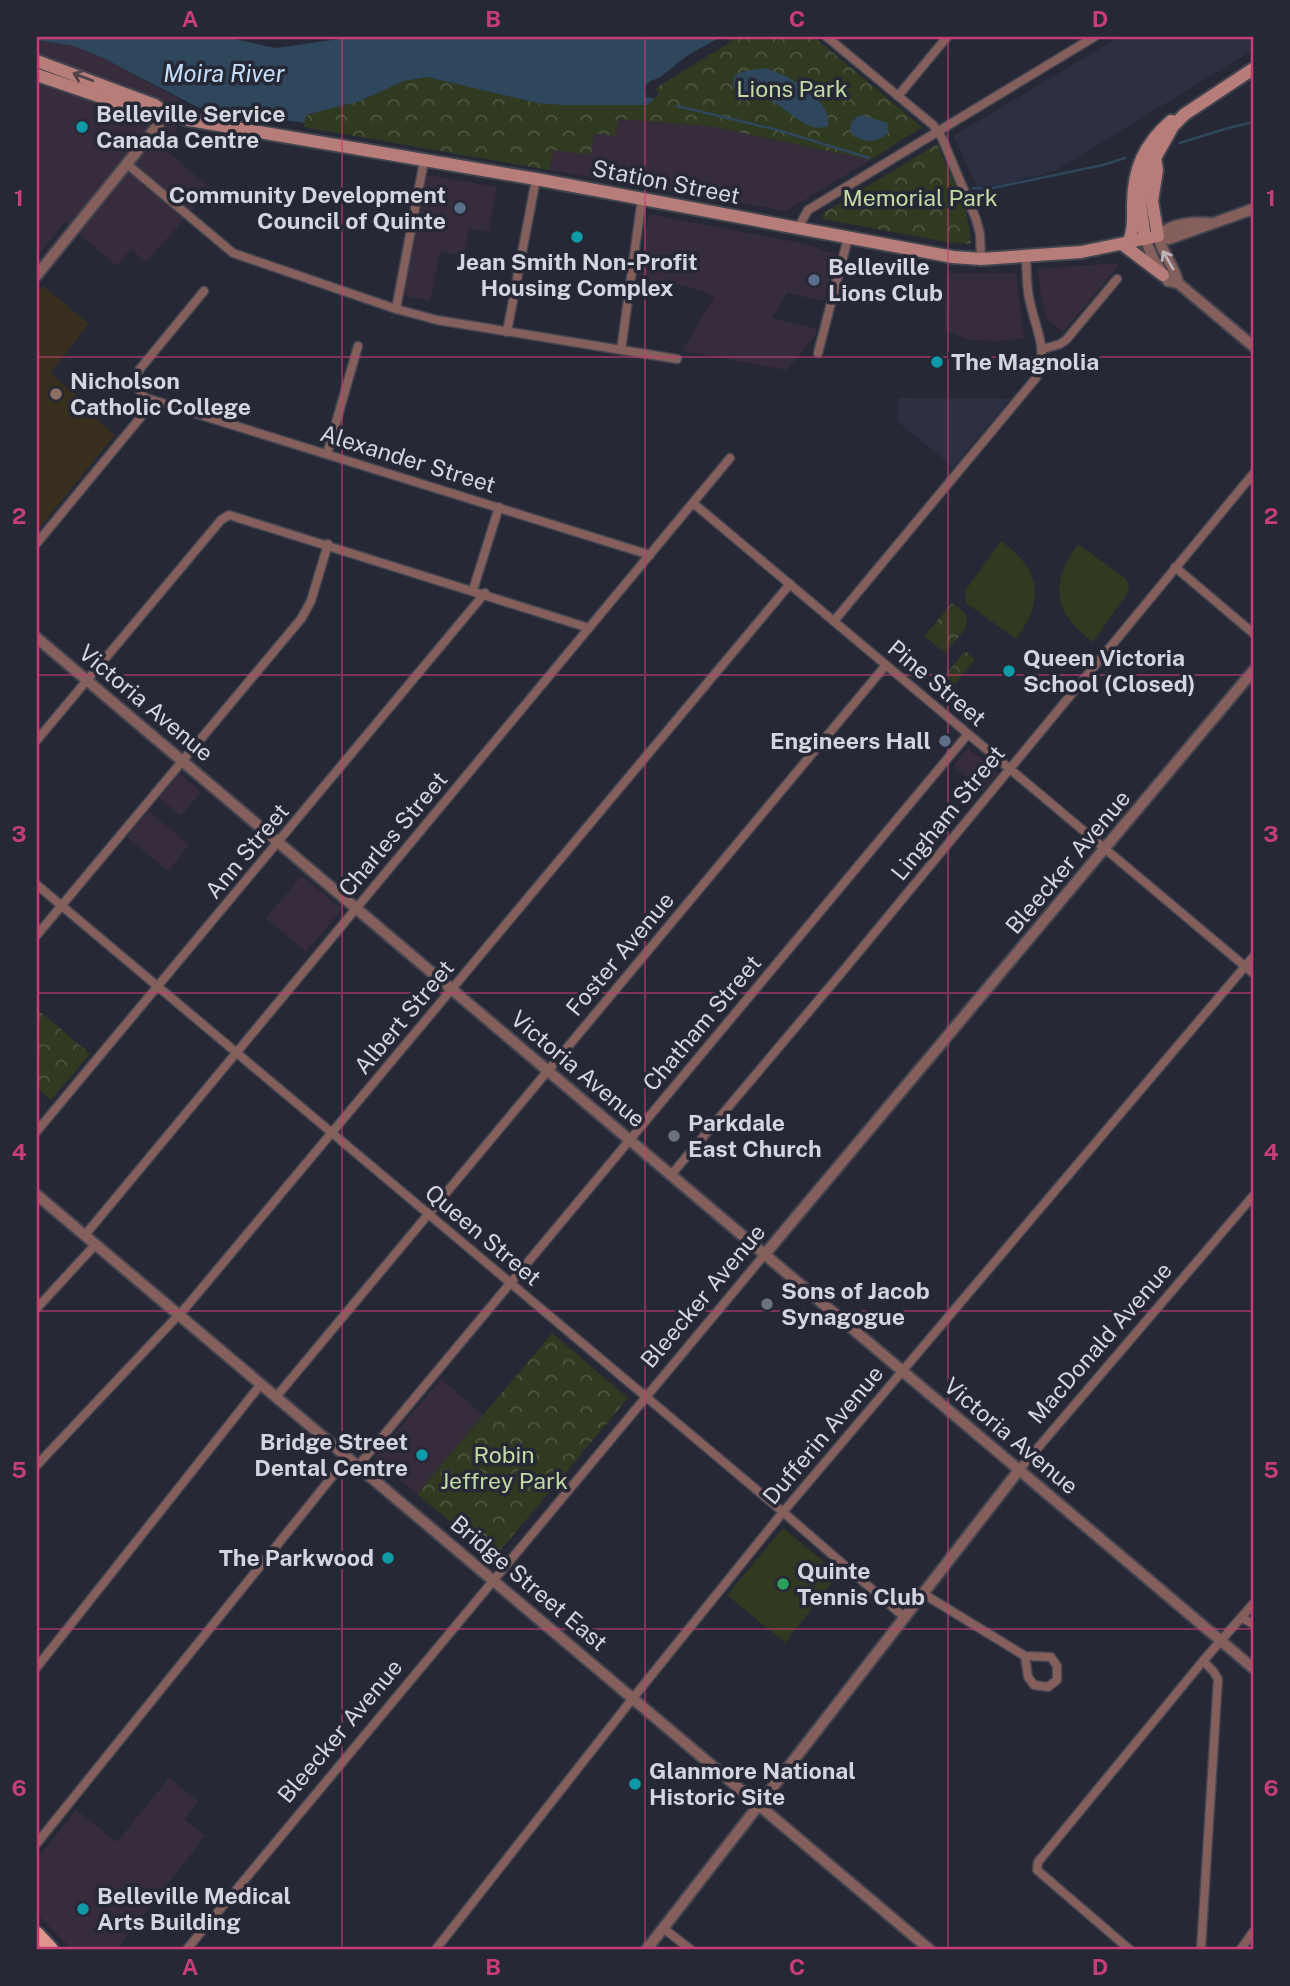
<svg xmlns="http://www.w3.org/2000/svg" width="1290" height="1986" viewBox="0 0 1290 1986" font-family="'Public Sans',sans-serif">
<defs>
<pattern id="park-crowns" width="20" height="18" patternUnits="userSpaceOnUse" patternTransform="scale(1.75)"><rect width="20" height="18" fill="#2f3a21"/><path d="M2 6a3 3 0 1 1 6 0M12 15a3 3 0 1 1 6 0" fill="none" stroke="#4c5641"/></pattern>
</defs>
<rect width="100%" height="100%" fill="#262835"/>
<g fill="#362c3b">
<polygon points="37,40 74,46 101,57 181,100 176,131 163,147 211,189 146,262 131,249 117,266 65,222 37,256"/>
<polygon points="618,119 710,126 871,160 786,211 549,170 554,150 594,133"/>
<polygon points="416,173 497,187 489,232 469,228 464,256 440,251 430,301 393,293"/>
<polygon points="649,214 796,242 837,254 824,301 787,293 772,318 817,329 815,336 787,370 682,351 714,297 703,291 666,281 665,286 638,282"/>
<polygon points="1121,263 1063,332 1048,320 1041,297 1038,269"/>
<polygon points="946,273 1016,273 1024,338 1000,341 969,340 945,330"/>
<polygon points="968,748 998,773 983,791 953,766"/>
<polygon points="180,774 201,792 181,816 159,798"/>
<polygon points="149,811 189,845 168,871 127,837"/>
<polygon points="302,876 342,909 306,952 266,918"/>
<polygon points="441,1379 483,1415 417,1494 374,1458"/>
<polygon points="169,1778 198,1801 184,1819 205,1836 120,1945 124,1949 72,1949 37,1914 37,1859 76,1810 117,1842"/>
</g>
<g fill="#2d2f42">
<polygon points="1119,37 1253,37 1253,50 1055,171 979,190 953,136"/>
<polygon points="899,398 1010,399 953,467 897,421"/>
</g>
<polygon fill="#382f1f" points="43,286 89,324 50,373 102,416 98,421 115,435 37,531 37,294"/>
<g fill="#2f3a21">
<path d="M1001,541C1041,570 1045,600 1016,639L966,603L965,591Z"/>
<path d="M1078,544L1127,580L1129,591L1093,642C1053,613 1049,584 1078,544Z"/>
<polygon points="783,1528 839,1574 785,1643 727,1595"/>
</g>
<g fill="url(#park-crowns)">
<polygon points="733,37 814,37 922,127 871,160 710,126 618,119 616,136 594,133 591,155 554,150 549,170 304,127 305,117 309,114 404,81 427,77 538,103 562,105 647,105 659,94 656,88 727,44"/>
<path d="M937,144C950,175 970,209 971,244L952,243L823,219L822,214Z"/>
<polygon points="952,603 967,615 965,629 945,653 924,636"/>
<polygon points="965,651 975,659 953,686 943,678"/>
<polygon points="37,1009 90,1054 51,1100 37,1088"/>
<polygon points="552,1333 628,1398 494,1558 417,1494"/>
</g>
<g fill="#2f475d">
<polygon points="37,37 226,37 275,48 354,37 721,37 688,55 659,78 650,81 644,88 646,97 653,98 653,100 647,105 561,105 538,103 427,77 404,81 360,101 309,114 305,117 305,123 199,108 101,57 74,46 37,40"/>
<path d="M765,68C787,74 832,99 828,126C807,135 787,107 769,100C759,96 744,100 737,92C732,87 733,82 734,76L744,71Z"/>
<path d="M861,115L888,123V133C876,144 861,143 850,132C849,124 853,119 861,115Z"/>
</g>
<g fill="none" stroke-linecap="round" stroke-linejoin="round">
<g stroke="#2f475d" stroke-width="2.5">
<polyline points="677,106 778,130 869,158"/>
<polyline points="1180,143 1225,129 1253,122"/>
<polyline points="973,188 988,189 1103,165 1125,158"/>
</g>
<defs>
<g id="minor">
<polyline points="827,37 933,125 942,138 976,219 980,234 981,259"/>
<polyline points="898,96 947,37"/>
<polyline points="127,164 233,253 396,309 437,320 677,359"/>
<polyline points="798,228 808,210 1094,37"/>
<polyline points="204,291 139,370 136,386 146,398 650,555"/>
<polyline points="396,309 424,161"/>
<polyline points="507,332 536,179"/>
<polyline points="1043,349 1060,344 1066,340 1117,279"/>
<polyline points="621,350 642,198"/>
<polyline points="818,353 848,238"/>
<polyline points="327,454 358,346"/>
<polyline points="693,503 1253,973"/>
<polyline points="37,543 154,401"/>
<polyline points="1175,567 1253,633"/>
<polyline points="473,590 499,507"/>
<path d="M834,621L1036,378C1049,349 1036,331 1030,302C1026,287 1027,272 1026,257"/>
<polyline points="37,740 221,520 229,515 589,628"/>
<polyline points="37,885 783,1512 904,1617"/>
<polyline points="37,935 301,619 311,601 328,544"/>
<polyline points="37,1131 485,593"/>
<polyline points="671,1175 843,971 1253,474"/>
<polyline points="85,1235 730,458"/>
<polyline points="37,1308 96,1244"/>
<polyline points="276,1397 886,665"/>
<polyline points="37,1465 187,1306 790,584"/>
<polyline points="358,1466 968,734"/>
<polyline points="1019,1470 1253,1196"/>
<polyline points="922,1593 1025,1656 1028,1677 1034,1685 1048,1687 1057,1680 1057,1666 1051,1657 1025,1656"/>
<polyline points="1242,1618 1253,1624"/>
<polyline points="37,1667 261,1384"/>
<polyline points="37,1843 348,1457"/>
<polyline points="663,1928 690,1949"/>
<polyline points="187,1949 765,1254"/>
<polyline points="436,1949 633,1698 783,1512 1253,957"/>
<polyline points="1129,1949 1037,1870 1038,1862 1203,1661 1253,1604"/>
<polyline points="1201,1949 1218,1679 1213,1671 1203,1661"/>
<polyline points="1241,1949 1253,1932"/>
</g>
<g id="tertiary">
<polyline points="1158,236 1169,239 1253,209"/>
<path d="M1158,236C1169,224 1193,221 1209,223"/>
<path d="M1158,236C1162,253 1175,267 1178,283"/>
<polyline points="1145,239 1154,260 1168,281 1178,283 1253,346"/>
<polyline points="37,275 167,114"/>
<polyline points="37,638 1253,1668"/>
<polyline points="37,1195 929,1949"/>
<polyline points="765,1254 1253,671"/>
<polyline points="647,1949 1019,1470"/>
</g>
<g id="secondary">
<polyline points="37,61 155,105 167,114"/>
<polyline points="37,75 151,114 167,114 189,120 536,179 953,257 981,259 1081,252 1158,236 1152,201 1157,170 1155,158"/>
<polyline points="1145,239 1140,202 1147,167 1155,158 1173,126 1185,114 1253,69"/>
<polyline points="1122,244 1163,275"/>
<path d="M1128,244C1134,230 1133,219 1133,205C1133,170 1144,144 1171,121"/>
</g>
<polyline id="primary" points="37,1934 51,1949"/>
</defs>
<use href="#minor" stroke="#424450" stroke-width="11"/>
<use href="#tertiary" stroke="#424450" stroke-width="14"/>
<use href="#secondary" stroke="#424450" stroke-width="16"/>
<use href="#primary" stroke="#424450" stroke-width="18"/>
<use href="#minor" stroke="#845f5c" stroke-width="8"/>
<use href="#tertiary" stroke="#845f5c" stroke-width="10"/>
<use href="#secondary" stroke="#b77d78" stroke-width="12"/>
<use href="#primary" stroke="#df948e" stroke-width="14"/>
</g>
<defs><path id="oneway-shaft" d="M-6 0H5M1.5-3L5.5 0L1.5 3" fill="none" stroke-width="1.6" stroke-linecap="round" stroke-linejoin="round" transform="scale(1.75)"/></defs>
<use stroke="#524249" href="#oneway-shaft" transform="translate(83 77) rotate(-159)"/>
<use stroke="#bcb2b7" href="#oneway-shaft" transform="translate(1168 260) rotate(-120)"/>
<path fill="none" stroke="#c63e75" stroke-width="2" stroke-opacity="0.55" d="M342,37V1949M645,37V1949M948,37V1949M37,357H1253M37,675H1253M37,993H1253M37,1311H1253M37,1629H1253"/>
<g fill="#0f9aa8" stroke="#262835" stroke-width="2.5">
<circle cx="82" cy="127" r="7"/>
<circle cx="577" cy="237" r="7"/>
<circle cx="937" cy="362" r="7"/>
<circle cx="1009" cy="671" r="7"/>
<circle cx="422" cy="1455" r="7"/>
<circle cx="388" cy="1558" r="7"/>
<circle cx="635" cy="1784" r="7"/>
<circle cx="83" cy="1909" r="7"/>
</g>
<g fill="#5c6f8a" stroke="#262835" stroke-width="2.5">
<circle cx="460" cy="208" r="7"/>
<circle cx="814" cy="280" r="7"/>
<circle cx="945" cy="741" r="7"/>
</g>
<circle fill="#8d6e63" stroke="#262835" stroke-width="2.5" cx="56" cy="394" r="7"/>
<g fill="#6b7280" stroke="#262835" stroke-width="2.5">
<circle cx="674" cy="1136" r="7"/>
<circle cx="767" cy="1304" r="7"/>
</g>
<circle fill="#2e9e5b" stroke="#262835" stroke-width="2.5" cx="783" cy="1584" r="7"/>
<g text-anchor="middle" stroke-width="7" stroke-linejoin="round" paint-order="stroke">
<g font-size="23" fill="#c2dba4" stroke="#262835">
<text x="792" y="97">Lions Park</text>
<text x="920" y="206">Memorial Park</text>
<text x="504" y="1463">Robin<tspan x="504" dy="26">Jeffrey Park</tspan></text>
</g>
<g font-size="23" font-weight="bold" fill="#d4d5de" stroke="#262835" text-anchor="start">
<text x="96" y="122">Belleville Service<tspan x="96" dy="26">Canada Centre</tspan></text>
<text x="446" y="203" text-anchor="end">Community Development<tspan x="446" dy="26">Council of Quinte</tspan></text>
<text x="577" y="270" text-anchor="middle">Jean Smith Non-Profit<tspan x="577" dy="26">Housing Complex</tspan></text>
<text x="828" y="275">Belleville<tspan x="828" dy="26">Lions Club</tspan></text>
<text x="951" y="370">The Magnolia</text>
<text x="70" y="389">Nicholson<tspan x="70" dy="26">Catholic College</tspan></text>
<text x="1023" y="666">Queen Victoria<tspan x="1023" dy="26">School (Closed)</tspan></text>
<text x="931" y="749" text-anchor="end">Engineers Hall</text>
<text x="688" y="1131">Parkdale<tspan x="688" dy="26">East Church</tspan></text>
<text x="781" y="1299">Sons of Jacob<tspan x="781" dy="26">Synagogue</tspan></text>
<text x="408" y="1450" text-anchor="end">Bridge Street<tspan x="408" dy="26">Dental Centre</tspan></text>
<text x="374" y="1566" text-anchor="end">The Parkwood</text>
<text x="797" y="1579">Quinte<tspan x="797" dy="26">Tennis Club</tspan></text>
<text x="649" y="1779">Glanmore National<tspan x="649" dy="26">Historic Site</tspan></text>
<text x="97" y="1904">Belleville Medical<tspan x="97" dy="26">Arts Building</tspan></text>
</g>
<g font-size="23" fill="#d4d5de" stroke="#262835">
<text transform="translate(666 182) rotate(11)" y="8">Station Street</text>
<text transform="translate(408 459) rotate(17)" y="8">Alexander Street</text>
<text transform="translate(937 683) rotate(40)" y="8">Pine Street</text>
<text transform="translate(146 703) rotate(40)" y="8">Victoria Avenue</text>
<text transform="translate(948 813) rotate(-51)" y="8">Lingham Street</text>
<text transform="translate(393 834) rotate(-50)" y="8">Charles Street</text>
<text transform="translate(247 851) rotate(-50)" y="8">Ann Street</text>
<text transform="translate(1068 862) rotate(-50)" y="8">Bleecker Avenue</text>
<text transform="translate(620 954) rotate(-50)" y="8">Foster Avenue</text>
<text transform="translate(404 1017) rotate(-50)" y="8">Albert Street</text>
<text transform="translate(702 1023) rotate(-50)" y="8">Chatham Street</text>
<text transform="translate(578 1069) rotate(40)" y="8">Victoria Avenue</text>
<text transform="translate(483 1235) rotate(40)" y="8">Queen Street</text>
<text transform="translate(703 1296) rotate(-50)" y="8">Bleecker Avenue</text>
<text transform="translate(1100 1343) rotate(-49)" y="8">MacDonald Avenue</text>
<text transform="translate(823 1435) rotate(-50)" y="8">Dufferin Avenue</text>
<text transform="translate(1011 1436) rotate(40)" y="8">Victoria Avenue</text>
<text transform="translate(529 1583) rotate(40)" y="8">Bridge Street East</text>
<text transform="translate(340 1731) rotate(-50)" y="8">Bleecker Avenue</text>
</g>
<g font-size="24" font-style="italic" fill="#c5e0fb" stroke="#262835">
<text x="224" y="82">Moira River</text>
</g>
</g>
<rect width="1290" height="1986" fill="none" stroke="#262835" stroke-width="77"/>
<rect x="38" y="38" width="1214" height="1910" fill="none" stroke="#c63e75" stroke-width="2.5"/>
<g font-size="23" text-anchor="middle" font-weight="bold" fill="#c63e75">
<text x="190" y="27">A</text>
<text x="493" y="27">B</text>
<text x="797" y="27">C</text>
<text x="1100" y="27">D</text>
<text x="19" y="206">1</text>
<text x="1271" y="206">1</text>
<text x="19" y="524">2</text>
<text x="1271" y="524">2</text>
<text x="19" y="842">3</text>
<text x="1271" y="842">3</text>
<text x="19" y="1160">4</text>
<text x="1271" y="1160">4</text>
<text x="19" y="1478">5</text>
<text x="1271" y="1478">5</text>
<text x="19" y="1796">6</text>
<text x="1271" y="1796">6</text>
<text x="190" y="1975">A</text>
<text x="493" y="1975">B</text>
<text x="797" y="1975">C</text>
<text x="1100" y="1975">D</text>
</g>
</svg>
